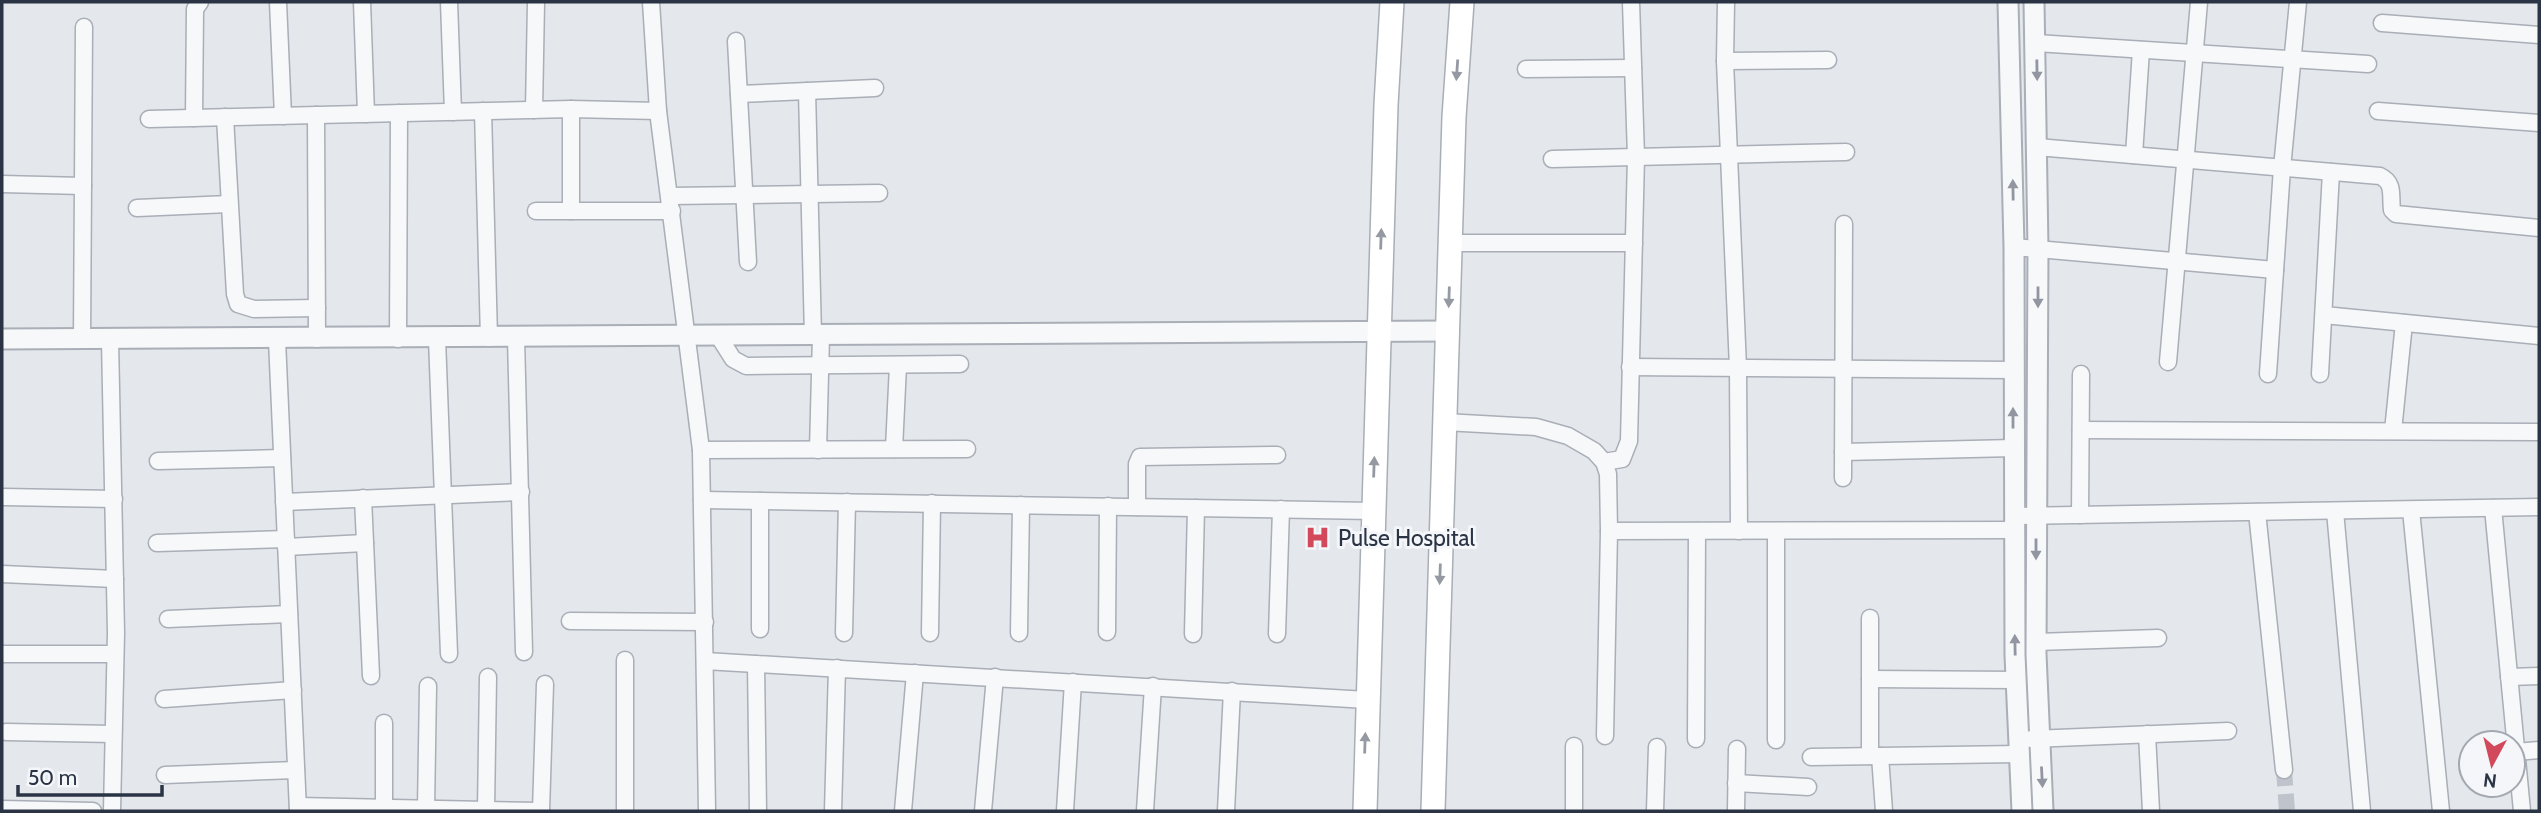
<svg xmlns="http://www.w3.org/2000/svg" width="2541" height="813" viewBox="0 0 2541 813" font-family="Cabin,sans-serif">
<rect width="100%" height="100%" fill="#e4e7ec"/>
<g fill="none" stroke-linecap="round" stroke-linejoin="round">
<polyline stroke="#bfc3cb" stroke-width="16" stroke-dasharray="16 8" stroke-linecap="butt" points="2284,770 2287,811"/>
<defs>
<g id="minor">
<polyline points="278,2 283,116"/>
<polyline points="362,2 366,114"/>
<polyline points="449,2 453,112"/>
<polyline points="651,2 658,111 701,450 707,811"/>
<polyline points="1726,2 1725,61 1738,368 1739,531"/>
<polyline points="2382,23 2539,35"/>
<polyline points="736,41 748,262"/>
<polyline points="2036,43 2368,64"/>
<polyline points="1725,61 1828,60"/>
<polyline points="1526,69 1633,68"/>
<polyline points="807,91 813,336"/>
<polyline points="739,94 875,88"/>
<polyline points="534,110 536,2"/>
<polyline points="483,111 489,338"/>
<polyline points="2378,111 2539,123"/>
<polyline points="316,115 317,339"/>
<polyline points="225,117 235,294 238,304 254,309 317,308"/>
<polyline points="194,118 195,9 200,2"/>
<polyline points="149,119 571,109 658,111"/>
<path d="M2037,147L2380,176C2395,183 2390,196 2392,210L2396,214L2539,228"/>
<polyline points="2134,155 2141,50"/>
<polyline points="1552,159 1846,152"/>
<polyline points="2,184 83,186"/>
<polyline points="670,196 879,193"/>
<polyline points="137,208 229,204"/>
<polyline points="536,211 672,211"/>
<polyline points="571,211 571,109"/>
<polyline points="1450,243 1634,243"/>
<polyline points="2014,247 2275,270"/>
<polyline points="2324,315 2539,336"/>
<polyline points="719,337 733,359 746,366 960,364"/>
<polyline points="516,338 524,652"/>
<polyline points="82,339 84,27"/>
<polyline points="398,339 399,113"/>
<polyline points="437,339 449,654"/>
<polyline points="110,340 116,633 112,811"/>
<polyline points="277,340 298,811"/>
<polyline points="2168,362 2199,2"/>
<polyline points="1630,367 2013,370"/>
<polyline points="2268,374 2282,168 2298,2"/>
<polyline points="2320,374 2331,172"/>
<polyline points="1445,422 1536,427 1568,436 1594,451 1604,462 1608,474 1609,531 1605,736"/>
<polyline points="2081,430 2539,432"/>
<polyline points="2393,431 2404,323"/>
<polyline points="894,449 898,365"/>
<polyline points="701,450 967,449"/>
<polyline points="818,450 821,336"/>
<polyline points="1843,452 2014,448"/>
<polyline points="158,461 282,458"/>
<polyline points="1604,462 1622,459 1629,441 1636,157 1631,2"/>
<polyline points="1843,478 1844,224"/>
<polyline points="4,497 114,499"/>
<polyline points="363,498 371,676"/>
<polyline points="702,500 1373,511"/>
<polyline points="760,501 760,629"/>
<polyline points="284,502 521,492"/>
<polyline points="1137,507 1137,464 1140,457 1277,455"/>
<polyline points="2493,508 2522,811"/>
<polyline points="2411,510 2441,811"/>
<polyline points="2335,511 2362,811"/>
<polyline points="2257,512 2284,770"/>
<polyline points="2080,515 2081,374"/>
<polyline points="2014,516 2539,507"/>
<polyline points="1609,531 2014,530"/>
<polyline points="1776,531 1776,740"/>
<polyline points="157,543 286,539"/>
<polyline points="286,547 365,543"/>
<polyline points="2,574 115,579"/>
<polyline points="168,619 289,614"/>
<polyline points="570,621 705,622"/>
<polyline points="1107,632 1108,506"/>
<polyline points="844,633 847,502"/>
<polyline points="930,633 932,503"/>
<polyline points="1019,633 1021,505"/>
<polyline points="1193,634 1196,508"/>
<polyline points="1277,634 1281,509"/>
<polyline points="2036,642 2158,638"/>
<polyline points="4,654 115,654"/>
<polyline points="705,661 1367,700"/>
<polyline points="756,664 758,811"/>
<polyline points="2509,677 2539,676"/>
<polyline points="1870,679 2016,680"/>
<polyline points="164,699 293,690"/>
<polyline points="6,732 113,734"/>
<polyline points="2147,734 2151,811"/>
<polyline points="1696,739 1697,531"/>
<polyline points="2031,739 2228,731"/>
<polyline points="2516,752 2539,750"/>
<polyline points="1870,756 1870,618"/>
<polyline points="1880,756 1884,811"/>
<polyline points="1811,757 2019,754"/>
<polyline points="165,775 296,770"/>
<polyline points="1736,783 1808,787"/>
<polyline points="298,806 537,811"/>
<polyline points="384,808 384,723"/>
<polyline points="2,809 93,811"/>
<polyline points="426,809 428,686"/>
<polyline points="486,810 488,677"/>
<polyline points="541,811 545,684"/>
<polyline points="625,811 625,660"/>
<polyline points="833,811 837,668"/>
<polyline points="903,811 915,673"/>
<polyline points="983,811 995,677"/>
<polyline points="1065,811 1073,682"/>
<polyline points="1145,811 1153,686"/>
<polyline points="1226,811 1232,691"/>
<polyline points="1574,811 1574,746"/>
<polyline points="1655,811 1657,747"/>
<polyline points="1736,811 1737,749"/>
</g>
<g id="tertiary">
<polyline points="2008,2 2014,247 2015,655 2022,811"/>
<polyline points="2034,2 2038,249 2036,654 2043,811"/>
<polyline points="2,339 1448,331"/>
</g>
<g id="secondary">
<polyline points="1365,811 1386,105 1392,2"/>
<polyline points="1433,811 1454,117 1462,2"/>
</g>
</defs>
<use href="#minor" stroke="#a9aeb7" stroke-width="19"/>
<use href="#tertiary" stroke="#a9aeb7" stroke-width="23"/>
<use href="#secondary" stroke="#a9aeb7" stroke-width="26"/>
<use href="#minor" stroke="#f7f8fa" stroke-width="16"/>
<use href="#tertiary" stroke="#f7f8fa" stroke-width="19"/>
<use href="#secondary" stroke="#fff" stroke-width="23"/>
</g>
<defs><path id="oneway-solid" d="M-6-.8H1V-3.2L6.5 0L1 3.2V.8H-6Z" transform="scale(1.75)"/></defs>
<g fill="#959aa2">
<use href="#oneway-solid" transform="translate(1457 70) rotate(94)"/>
<use href="#oneway-solid" transform="translate(1381 239) rotate(-88)"/>
<use href="#oneway-solid" transform="translate(1449 297) rotate(92)"/>
<use href="#oneway-solid" transform="translate(1374 467) rotate(-88)"/>
<use href="#oneway-solid" transform="translate(1440 574) rotate(92)"/>
<use href="#oneway-solid" transform="translate(1365 743) rotate(-88)"/>
</g>
<g fill="#9196a0">
<use href="#oneway-solid" transform="translate(2037 70) rotate(89)"/>
<use href="#oneway-solid" transform="translate(2013 190) rotate(-91)"/>
<use href="#oneway-solid" transform="translate(2038 297) rotate(90)"/>
<use href="#oneway-solid" transform="translate(2013 418) rotate(-90)"/>
<use href="#oneway-solid" transform="translate(2036 549) rotate(90)"/>
<use href="#oneway-solid" transform="translate(2015 645) rotate(-91)"/>
<use href="#oneway-solid" transform="translate(2042 777) rotate(87)"/>
</g>
<defs>
<symbol id="hospital-bare" viewBox="-9 -9 18 18"><path d="M-5-5h3v3.5h4V-5h3V5h-3V1.5h-4V5h-3Z" fill="#d1495b" stroke="#f4f6f9" stroke-width="2.5" paint-order="stroke"/></symbol>
</defs>
<g fill-rule="evenodd">
<use href="#hospital-bare" x="1300" y="520" width="35" height="35"/>
</g>
<g text-anchor="middle" stroke-width="6" stroke-linejoin="round" paint-order="stroke">
<g font-size="23" fill="#2b3445" stroke="#f4f6f9" text-anchor="start">
<text x="1338" y="546">Pulse Hospital</text>
</g>
</g>
<rect width="2541" height="813" fill="none" stroke="#2b3445" stroke-width="7"/>
<g transform="translate(2492 764) rotate(187)"><circle r="33" fill="#f4f6f9" stroke="#a4a8b1" stroke-width="2"/>
<path d="M0-5L12 26L0 18L-12 26Z" fill="#d1495b"/>
<text y="-10" font-size="19" font-weight="bold" text-anchor="middle" fill="#2b3445">N</text>
</g>
<path d="M18 785v10h144v-10" fill="none" stroke="#2b3445" stroke-width="3.5"/>
<text x="28" y="785" font-size="21" fill="#2b3445" stroke="#f4f6f9" stroke-width="5" paint-order="stroke">50 m</text>
</svg>
